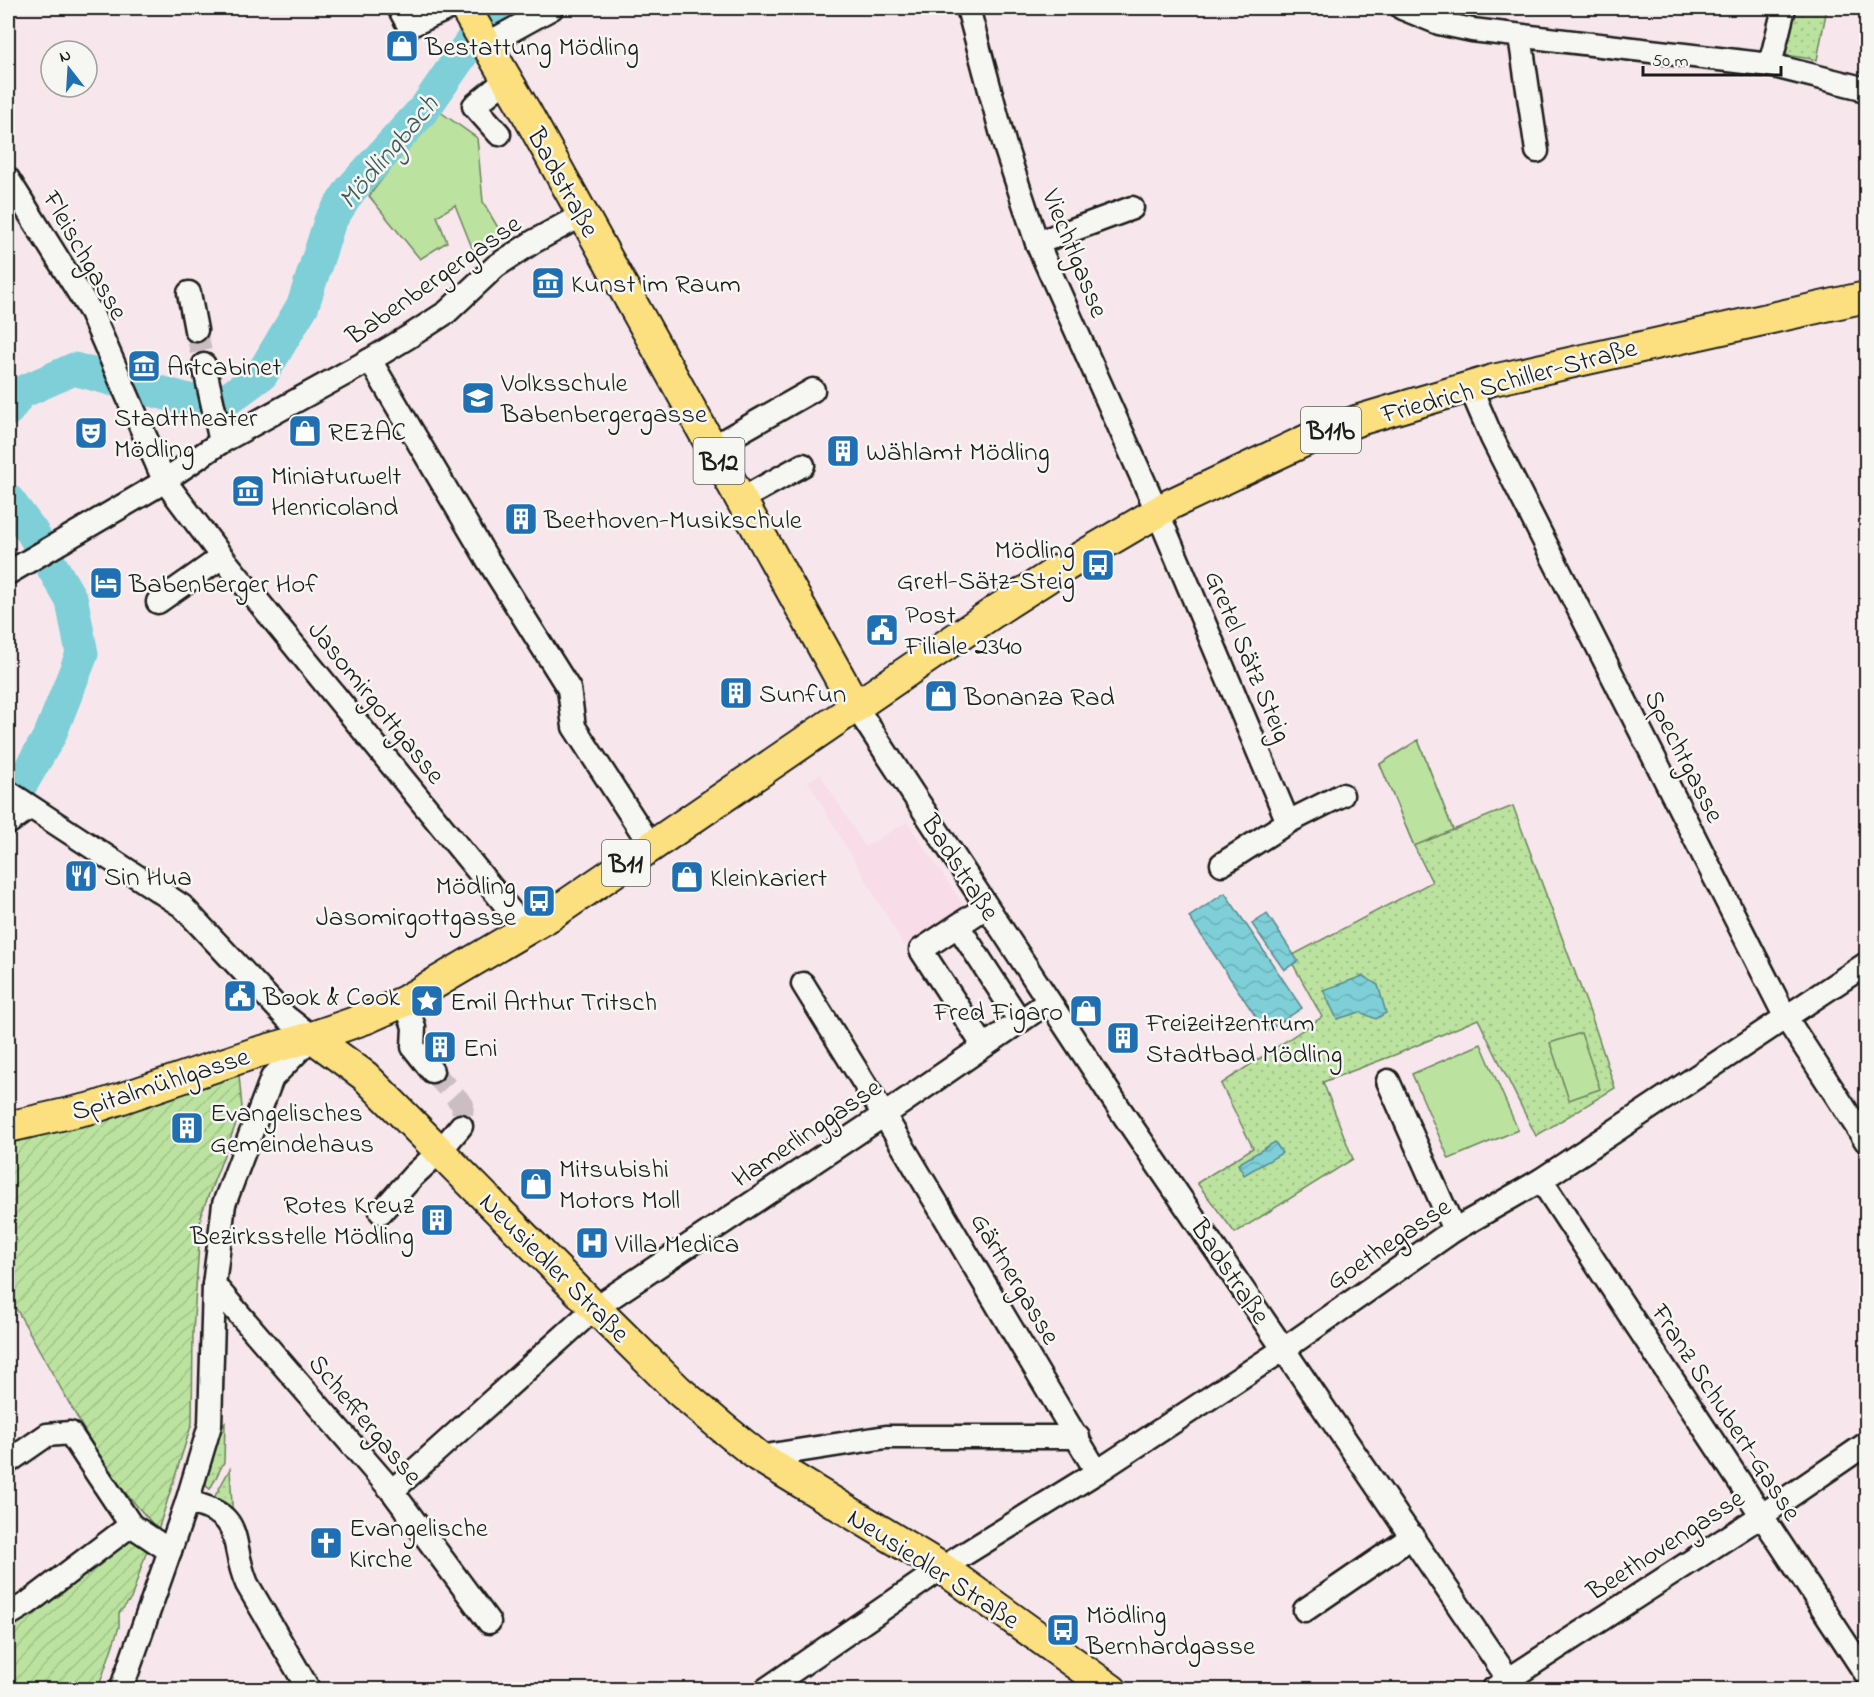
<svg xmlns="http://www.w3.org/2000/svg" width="1874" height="1697" viewBox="0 0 1874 1697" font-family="'Indie Flower',sans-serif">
<defs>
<pattern id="grass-dots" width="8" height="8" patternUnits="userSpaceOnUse" patternTransform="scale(1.5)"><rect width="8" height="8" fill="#bbe39f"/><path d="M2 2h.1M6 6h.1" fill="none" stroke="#a0c288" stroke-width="1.8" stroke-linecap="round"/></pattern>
<pattern id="garden-furrows" width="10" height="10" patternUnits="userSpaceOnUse" patternTransform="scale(1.5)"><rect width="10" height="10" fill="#bbe39f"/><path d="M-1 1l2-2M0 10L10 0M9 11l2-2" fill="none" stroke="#a0c288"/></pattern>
<pattern id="water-waves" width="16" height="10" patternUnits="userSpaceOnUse" patternTransform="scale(1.5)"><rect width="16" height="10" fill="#7ecfd7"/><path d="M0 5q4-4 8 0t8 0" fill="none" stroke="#6cb1b8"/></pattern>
</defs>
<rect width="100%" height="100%" fill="#f7e7ec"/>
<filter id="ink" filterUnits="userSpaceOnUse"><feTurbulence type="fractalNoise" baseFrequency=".0167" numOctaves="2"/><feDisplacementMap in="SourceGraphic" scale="12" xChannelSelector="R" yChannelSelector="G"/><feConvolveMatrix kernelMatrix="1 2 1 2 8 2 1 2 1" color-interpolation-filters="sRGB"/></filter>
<g filter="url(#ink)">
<polygon fill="#f8dce8" points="820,774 865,847 907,822 964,906 904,946 808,781"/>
<g fill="url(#grass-dots)" stroke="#6c805e" stroke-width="1.5">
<polygon points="1772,8 1827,8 1817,60 1768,52"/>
<polygon points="1418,740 1453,830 1513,806 1592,1018 1615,1088 1536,1136 1478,1019 1397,1054 1323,1082 1353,1159 1235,1233 1197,1183 1253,1148 1221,1084 1322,1017 1289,957 1432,882 1414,846 1380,764"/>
<path d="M225,1423L224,1462L210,1489L206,1486C206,1463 211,1440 225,1423Z"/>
<polygon points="230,1469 233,1522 210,1505"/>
</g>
<g fill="#bbe39f" stroke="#6c805e" stroke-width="1.5">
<polygon points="436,109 477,138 483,202 504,238 475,255 455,205 437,216 447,242 420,259 369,196"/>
<polygon points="1418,740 1453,830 1414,846 1380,764"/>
<polygon points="1581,1033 1600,1089 1569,1100 1550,1043"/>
<polygon points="1481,1044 1518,1130 1449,1159 1412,1074"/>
</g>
<g fill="url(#garden-furrows)" stroke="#6c805e" stroke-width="1.5">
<polygon points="239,1075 242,1108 201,1215 193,1332 192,1423 158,1530 109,1474 8,1294 8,1141 95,1122"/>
<polygon points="133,1530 148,1547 131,1599 119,1613 119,1627 98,1689 8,1690 8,1620"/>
</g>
<g fill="url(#water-waves)" stroke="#57878c" stroke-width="1.5">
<polygon points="1225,893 1302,1008 1266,1032 1189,917"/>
<polygon points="1267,914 1298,961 1284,970 1252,924"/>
<polygon points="1363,976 1378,985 1386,1013 1376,1019 1360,1012 1337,1019 1323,990"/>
<polygon points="1275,1142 1282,1153 1244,1175 1238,1164"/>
</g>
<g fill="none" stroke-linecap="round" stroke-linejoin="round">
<g stroke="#7ecfd7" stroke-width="33">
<polyline points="8,410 20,393 74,369 196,402 228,399 262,374 303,305 330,221 351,189 425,108 494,8"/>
<polyline points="8,500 32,532 72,601 82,654 50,735 8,807"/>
</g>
<g stroke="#cbbec2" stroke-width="22" stroke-dasharray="22 11" stroke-linecap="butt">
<polyline points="196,330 204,365"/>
<polyline points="432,1071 463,1105 461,1126"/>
</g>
<defs>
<g id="minor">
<polyline points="399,8 409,26 449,8"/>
<polyline points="968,8 1005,146 1037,243 1157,511 1288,822"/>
<polyline points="1402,8 1439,23 1472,30 1770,65 1862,88 1866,92"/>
<polyline points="1520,36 1537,151"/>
<polyline points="485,45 552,8"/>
<polyline points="1770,65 1784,8"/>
<polyline points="499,134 474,106 506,80"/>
<polyline points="8,179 91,312 164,480 222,557 526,930"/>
<polyline points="1037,243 1132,208"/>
<polyline points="189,293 196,330"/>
<polyline points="370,360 486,557 569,689 574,727 651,846"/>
<polyline points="204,365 221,442"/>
<polyline points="1470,387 1492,438 1786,1018 1866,1141"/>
<polyline points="711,448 813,390"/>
<polyline points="740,500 803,465"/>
<polyline points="8,573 155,487 221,442 370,360 410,336 447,312 496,266 533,242 582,215"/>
<polyline points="158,602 222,557"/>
<polyline points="856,707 1121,1111 1516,1690"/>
<polyline points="8,792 182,906 286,1017 312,1037 272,1078 224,1204 214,1285 210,1425 187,1502 121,1690"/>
<polyline points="8,823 29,808"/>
<polyline points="1222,864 1288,822 1342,795"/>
<polyline points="958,926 1020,1021"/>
<polyline points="803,984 884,1115 1097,1472"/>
<polyline points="405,1001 414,1027 413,1047 432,1071"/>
<polyline points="983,1045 921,950 986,907"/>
<polyline points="1388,1081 1454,1230"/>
<polyline points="1541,1180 1866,1674"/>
<polyline points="381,1212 413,1176 440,1151 461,1126"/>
<polyline points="214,1285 392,1491 489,1622"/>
<polyline points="759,1457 886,1437 1078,1437"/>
<polyline points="8,1462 47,1435 70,1433 131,1525 170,1551"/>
<polyline points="392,1491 595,1308 884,1115 1048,1002"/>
<path d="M187,1502C248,1515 228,1540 247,1584L309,1690"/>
<polyline points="1305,1610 1413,1536"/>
<polyline points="8,1615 28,1603 131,1525"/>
<polyline points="765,1690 942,1568 1097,1472 1284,1349 1454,1230 1541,1180 1866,964"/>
<polyline points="1492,1690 1761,1516 1866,1444"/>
</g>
<g id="major">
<polyline points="465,8 526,112 856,707"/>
<polyline points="312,1037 365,1076 595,1308 678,1390 723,1428 759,1457 942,1568 1112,1690"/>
<polyline points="8,1127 96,1107 255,1053 312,1037 367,1018 405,1001 551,915 1000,608 1064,567 1171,504 1309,439 1359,420 1493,380 1866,297"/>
</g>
</defs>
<use href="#minor" stroke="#1c1c1c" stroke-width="27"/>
<use href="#major" stroke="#1c1c1c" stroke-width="34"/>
<use href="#minor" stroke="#f6f6f2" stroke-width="22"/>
<use href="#major" stroke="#fce080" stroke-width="30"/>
</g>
</g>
<defs>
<symbol id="shop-square" viewBox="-11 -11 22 22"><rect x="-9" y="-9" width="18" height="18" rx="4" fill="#1f6fb2" stroke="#f6f6f2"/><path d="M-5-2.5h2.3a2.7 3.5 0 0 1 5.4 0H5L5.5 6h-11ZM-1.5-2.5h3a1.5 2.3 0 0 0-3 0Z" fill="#fff"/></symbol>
<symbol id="museum-square" viewBox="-11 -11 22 22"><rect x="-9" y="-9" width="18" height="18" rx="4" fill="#1f6fb2" stroke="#f6f6f2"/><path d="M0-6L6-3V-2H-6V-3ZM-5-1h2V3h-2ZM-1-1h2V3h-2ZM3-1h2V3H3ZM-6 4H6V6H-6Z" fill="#fff"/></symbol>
<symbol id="school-square" viewBox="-11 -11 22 22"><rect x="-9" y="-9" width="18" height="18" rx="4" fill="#1f6fb2" stroke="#f6f6f2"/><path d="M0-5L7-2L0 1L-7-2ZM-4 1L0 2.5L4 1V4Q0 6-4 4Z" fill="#fff"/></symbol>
<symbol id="theatre-square" viewBox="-11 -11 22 22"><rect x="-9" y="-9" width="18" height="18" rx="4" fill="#1f6fb2" stroke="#f6f6f2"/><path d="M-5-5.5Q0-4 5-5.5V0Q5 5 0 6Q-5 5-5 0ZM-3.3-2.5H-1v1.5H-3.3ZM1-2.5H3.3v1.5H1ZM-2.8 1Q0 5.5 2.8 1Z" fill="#fff"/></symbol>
<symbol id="building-square" viewBox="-11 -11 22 22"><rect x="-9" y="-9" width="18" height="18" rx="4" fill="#1f6fb2" stroke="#f6f6f2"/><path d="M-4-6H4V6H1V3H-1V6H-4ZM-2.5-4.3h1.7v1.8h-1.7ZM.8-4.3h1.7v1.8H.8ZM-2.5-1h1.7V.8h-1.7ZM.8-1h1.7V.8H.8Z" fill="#fff"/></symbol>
<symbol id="bus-square" viewBox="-11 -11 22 22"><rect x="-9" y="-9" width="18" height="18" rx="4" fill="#1f6fb2" stroke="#f6f6f2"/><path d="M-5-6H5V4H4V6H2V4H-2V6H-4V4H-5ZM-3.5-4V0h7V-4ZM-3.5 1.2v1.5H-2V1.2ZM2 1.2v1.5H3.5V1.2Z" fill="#fff"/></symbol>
<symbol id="hotel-square" viewBox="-11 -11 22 22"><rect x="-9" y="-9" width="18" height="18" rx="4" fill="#1f6fb2" stroke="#f6f6f2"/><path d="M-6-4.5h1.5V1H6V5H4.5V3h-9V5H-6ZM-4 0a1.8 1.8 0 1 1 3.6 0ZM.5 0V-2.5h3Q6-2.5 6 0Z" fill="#fff"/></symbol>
<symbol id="civic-square" viewBox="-11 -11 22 22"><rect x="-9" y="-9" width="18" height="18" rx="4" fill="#1f6fb2" stroke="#f6f6f2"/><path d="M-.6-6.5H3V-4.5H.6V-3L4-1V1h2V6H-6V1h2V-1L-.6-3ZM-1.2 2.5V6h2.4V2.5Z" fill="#fff"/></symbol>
<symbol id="restaurant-square" viewBox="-11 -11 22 22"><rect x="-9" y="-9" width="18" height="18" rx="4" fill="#1f6fb2" stroke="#f6f6f2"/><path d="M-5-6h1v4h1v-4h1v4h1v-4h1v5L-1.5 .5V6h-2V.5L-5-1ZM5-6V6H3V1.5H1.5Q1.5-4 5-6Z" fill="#fff"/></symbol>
<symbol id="sight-square" viewBox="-11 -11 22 22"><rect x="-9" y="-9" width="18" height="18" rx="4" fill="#1f6fb2" stroke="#f6f6f2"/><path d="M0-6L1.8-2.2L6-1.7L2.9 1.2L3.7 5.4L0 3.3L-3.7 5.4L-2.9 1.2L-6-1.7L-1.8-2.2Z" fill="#fff"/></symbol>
<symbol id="hospital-square" viewBox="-11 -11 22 22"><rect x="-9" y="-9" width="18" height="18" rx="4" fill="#1f6fb2" stroke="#f6f6f2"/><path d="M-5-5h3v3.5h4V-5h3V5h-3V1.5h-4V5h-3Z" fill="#fff"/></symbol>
<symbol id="church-square" viewBox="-11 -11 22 22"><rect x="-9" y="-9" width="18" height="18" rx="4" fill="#1f6fb2" stroke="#f6f6f2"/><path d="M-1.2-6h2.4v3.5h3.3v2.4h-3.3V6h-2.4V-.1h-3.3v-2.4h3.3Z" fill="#fff"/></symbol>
</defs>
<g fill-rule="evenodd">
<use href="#shop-square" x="383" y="27" width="38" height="38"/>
<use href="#museum-square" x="529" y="264" width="38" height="38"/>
<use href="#museum-square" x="125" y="347" width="38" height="38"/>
<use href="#school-square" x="459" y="379" width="38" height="38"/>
<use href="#shop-square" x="286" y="412" width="38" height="38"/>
<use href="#theatre-square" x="72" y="414" width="38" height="38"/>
<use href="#building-square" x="824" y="432" width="38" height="38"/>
<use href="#museum-square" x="229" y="472" width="38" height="38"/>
<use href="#building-square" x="502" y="500" width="38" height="38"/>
<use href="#bus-square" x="1079" y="546" width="38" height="38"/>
<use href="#hotel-square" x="87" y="564" width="38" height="38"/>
<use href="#civic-square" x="863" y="611" width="38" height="38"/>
<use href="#building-square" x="717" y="674" width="38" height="38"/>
<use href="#shop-square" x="922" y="677" width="38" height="38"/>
<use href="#restaurant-square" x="62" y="857" width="38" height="38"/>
<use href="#shop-square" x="668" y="858" width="38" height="38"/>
<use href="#bus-square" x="520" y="882" width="38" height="38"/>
<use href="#civic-square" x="221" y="977" width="38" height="38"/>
<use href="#sight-square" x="408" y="982" width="38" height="38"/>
<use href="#shop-square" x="1067" y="992" width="38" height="38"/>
<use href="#building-square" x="1104" y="1019" width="38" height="38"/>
<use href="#building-square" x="421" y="1028" width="38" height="38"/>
<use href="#building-square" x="168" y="1109" width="38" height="38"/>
<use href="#shop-square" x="517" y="1165" width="38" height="38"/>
<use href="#building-square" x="418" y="1201" width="38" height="38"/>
<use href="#hospital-square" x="573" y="1224" width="38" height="38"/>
<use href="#church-square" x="307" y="1524" width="38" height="38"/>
<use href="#bus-square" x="1044" y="1611" width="38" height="38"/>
</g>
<g text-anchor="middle" stroke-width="5" stroke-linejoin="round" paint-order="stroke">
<g fill="#f6f6f2" stroke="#5d5d5c" stroke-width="1.5">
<rect x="1301" y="407" width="60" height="46" rx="4.5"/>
<rect x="693.5" y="438" width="51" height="46" rx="4.5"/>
<rect x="602" y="840" width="48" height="46" rx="4.5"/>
</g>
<g font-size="26" font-weight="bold" fill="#1c1c1c">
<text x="1331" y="439">B11b</text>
<text x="719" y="470">B12</text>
<text x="626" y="872">B11</text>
</g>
<g font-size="27" fill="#1c1c1c" stroke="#f6f6f2" text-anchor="start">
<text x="425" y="55">Bestattung Mödling</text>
<text x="571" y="292">Kunst im Raum</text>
<text x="167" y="375">Artcabinet</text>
<text x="501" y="391">Volksschule<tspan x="501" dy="31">Babenbergergasse</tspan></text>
<text x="114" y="426">Stadttheater<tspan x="114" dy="31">Mödling</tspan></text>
<text x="328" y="440">REZAC</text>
<text x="866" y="460">Wählamt Mödling</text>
<text x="271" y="484">Miniaturwelt<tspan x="271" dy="31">Henricoland</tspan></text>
<text x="544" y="528">Beethoven-Musikschule</text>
<text x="1075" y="558" text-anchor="end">Mödling<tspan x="1075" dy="31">Gretl-Sätz-Steig</tspan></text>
<text x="129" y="592">Babenberger Hof</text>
<text x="905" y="623">Post<tspan x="905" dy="31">Filiale 2340</tspan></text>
<text x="759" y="702">Sunfun</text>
<text x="964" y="705">Bonanza Rad</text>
<text x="104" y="885">Sin Hua</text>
<text x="710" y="886">Kleinkariert</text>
<text x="516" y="894" text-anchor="end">Mödling<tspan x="516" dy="31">Jasomirgottgasse</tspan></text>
<text x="263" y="1005">Book &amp; Cook</text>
<text x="450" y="1010">Emil Arthur Tritsch</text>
<text x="1063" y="1020" text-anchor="end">Fred Figaro</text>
<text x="1146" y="1031">Freizeitzentrum<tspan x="1146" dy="31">Stadtbad Mödling</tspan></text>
<text x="463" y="1056">Eni</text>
<text x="210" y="1121">Evangelisches<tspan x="210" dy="31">Gemeindehaus</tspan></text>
<text x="559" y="1177">Mitsubishi<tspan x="559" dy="31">Motors Moll</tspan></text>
<text x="414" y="1213" text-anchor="end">Rotes Kreuz<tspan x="414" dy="31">Bezirksstelle Mödling</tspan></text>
<text x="615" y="1252">Villa Medica</text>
<text x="349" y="1536">Evangelische<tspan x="349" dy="31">Kirche</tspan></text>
<text x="1086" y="1623">Mödling<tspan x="1086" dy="31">Bernhardgasse</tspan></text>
</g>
<g font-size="27" fill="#1c1c1c" stroke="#f6f6f2">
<text transform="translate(564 182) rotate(61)" y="9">Badstraße</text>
<text transform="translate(1076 253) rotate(68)" y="9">Viechtlgasse</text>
<text transform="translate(86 255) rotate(60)" y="9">Fleischgasse</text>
<text transform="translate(433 279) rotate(-35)" y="9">Babenbergergasse</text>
<text transform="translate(1509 380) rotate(-15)" y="9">Friedrich Schiller-Straße</text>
<text transform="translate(1249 656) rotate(67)" y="9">Gretel Sätz Steig</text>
<text transform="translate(377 702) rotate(51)" y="9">Jasomirgottgasse</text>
<text transform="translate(1685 756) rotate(63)" y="9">Spechtgasse</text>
<text transform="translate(961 867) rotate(57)" y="9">Badstraße</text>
<text transform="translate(160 1083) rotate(-18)" y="9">Spitalmühlgasse</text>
<text transform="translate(806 1132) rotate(-34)" y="9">Hamerlinggasse</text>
<text transform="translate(1388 1243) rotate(-34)" y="9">Goethegasse</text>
<text transform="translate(555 1267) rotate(45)" y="9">Neusiedler Straße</text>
<text transform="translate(1231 1271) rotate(56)" y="9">Badstraße</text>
<text transform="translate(1016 1278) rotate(59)" y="9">Gärtnergasse</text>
<text transform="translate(1727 1412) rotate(57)" y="9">Franz Schubert-Gasse</text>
<text transform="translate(366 1419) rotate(50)" y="9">Scheffergasse</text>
<text transform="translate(1665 1544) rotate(-33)" y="9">Beethovengasse</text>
<text transform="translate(934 1568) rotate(33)" y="9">Neusiedler Straße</text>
</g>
<g font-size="28" font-style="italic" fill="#3e5b5d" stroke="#f6f6f2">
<text transform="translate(387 151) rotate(-50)" y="10">Mödlingbach</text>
</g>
</g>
<rect width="1874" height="1697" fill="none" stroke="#f6f6f2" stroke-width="30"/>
<rect x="15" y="15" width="1844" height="1667" fill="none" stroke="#1c1c1c" stroke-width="2" filter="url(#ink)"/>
<g transform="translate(69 69) rotate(343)"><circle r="28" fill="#f6f6f2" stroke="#9f9f9c" stroke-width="1.5"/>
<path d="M0-4.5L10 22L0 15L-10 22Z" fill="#1f6fb2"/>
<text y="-9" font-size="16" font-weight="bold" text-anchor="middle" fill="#1c1c1c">N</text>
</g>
<path d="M1643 66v9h138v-9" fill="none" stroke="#1c1c1c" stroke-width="3"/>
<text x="1652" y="66" font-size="18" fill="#1c1c1c" stroke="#f6f6f2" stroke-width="4.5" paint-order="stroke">50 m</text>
</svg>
